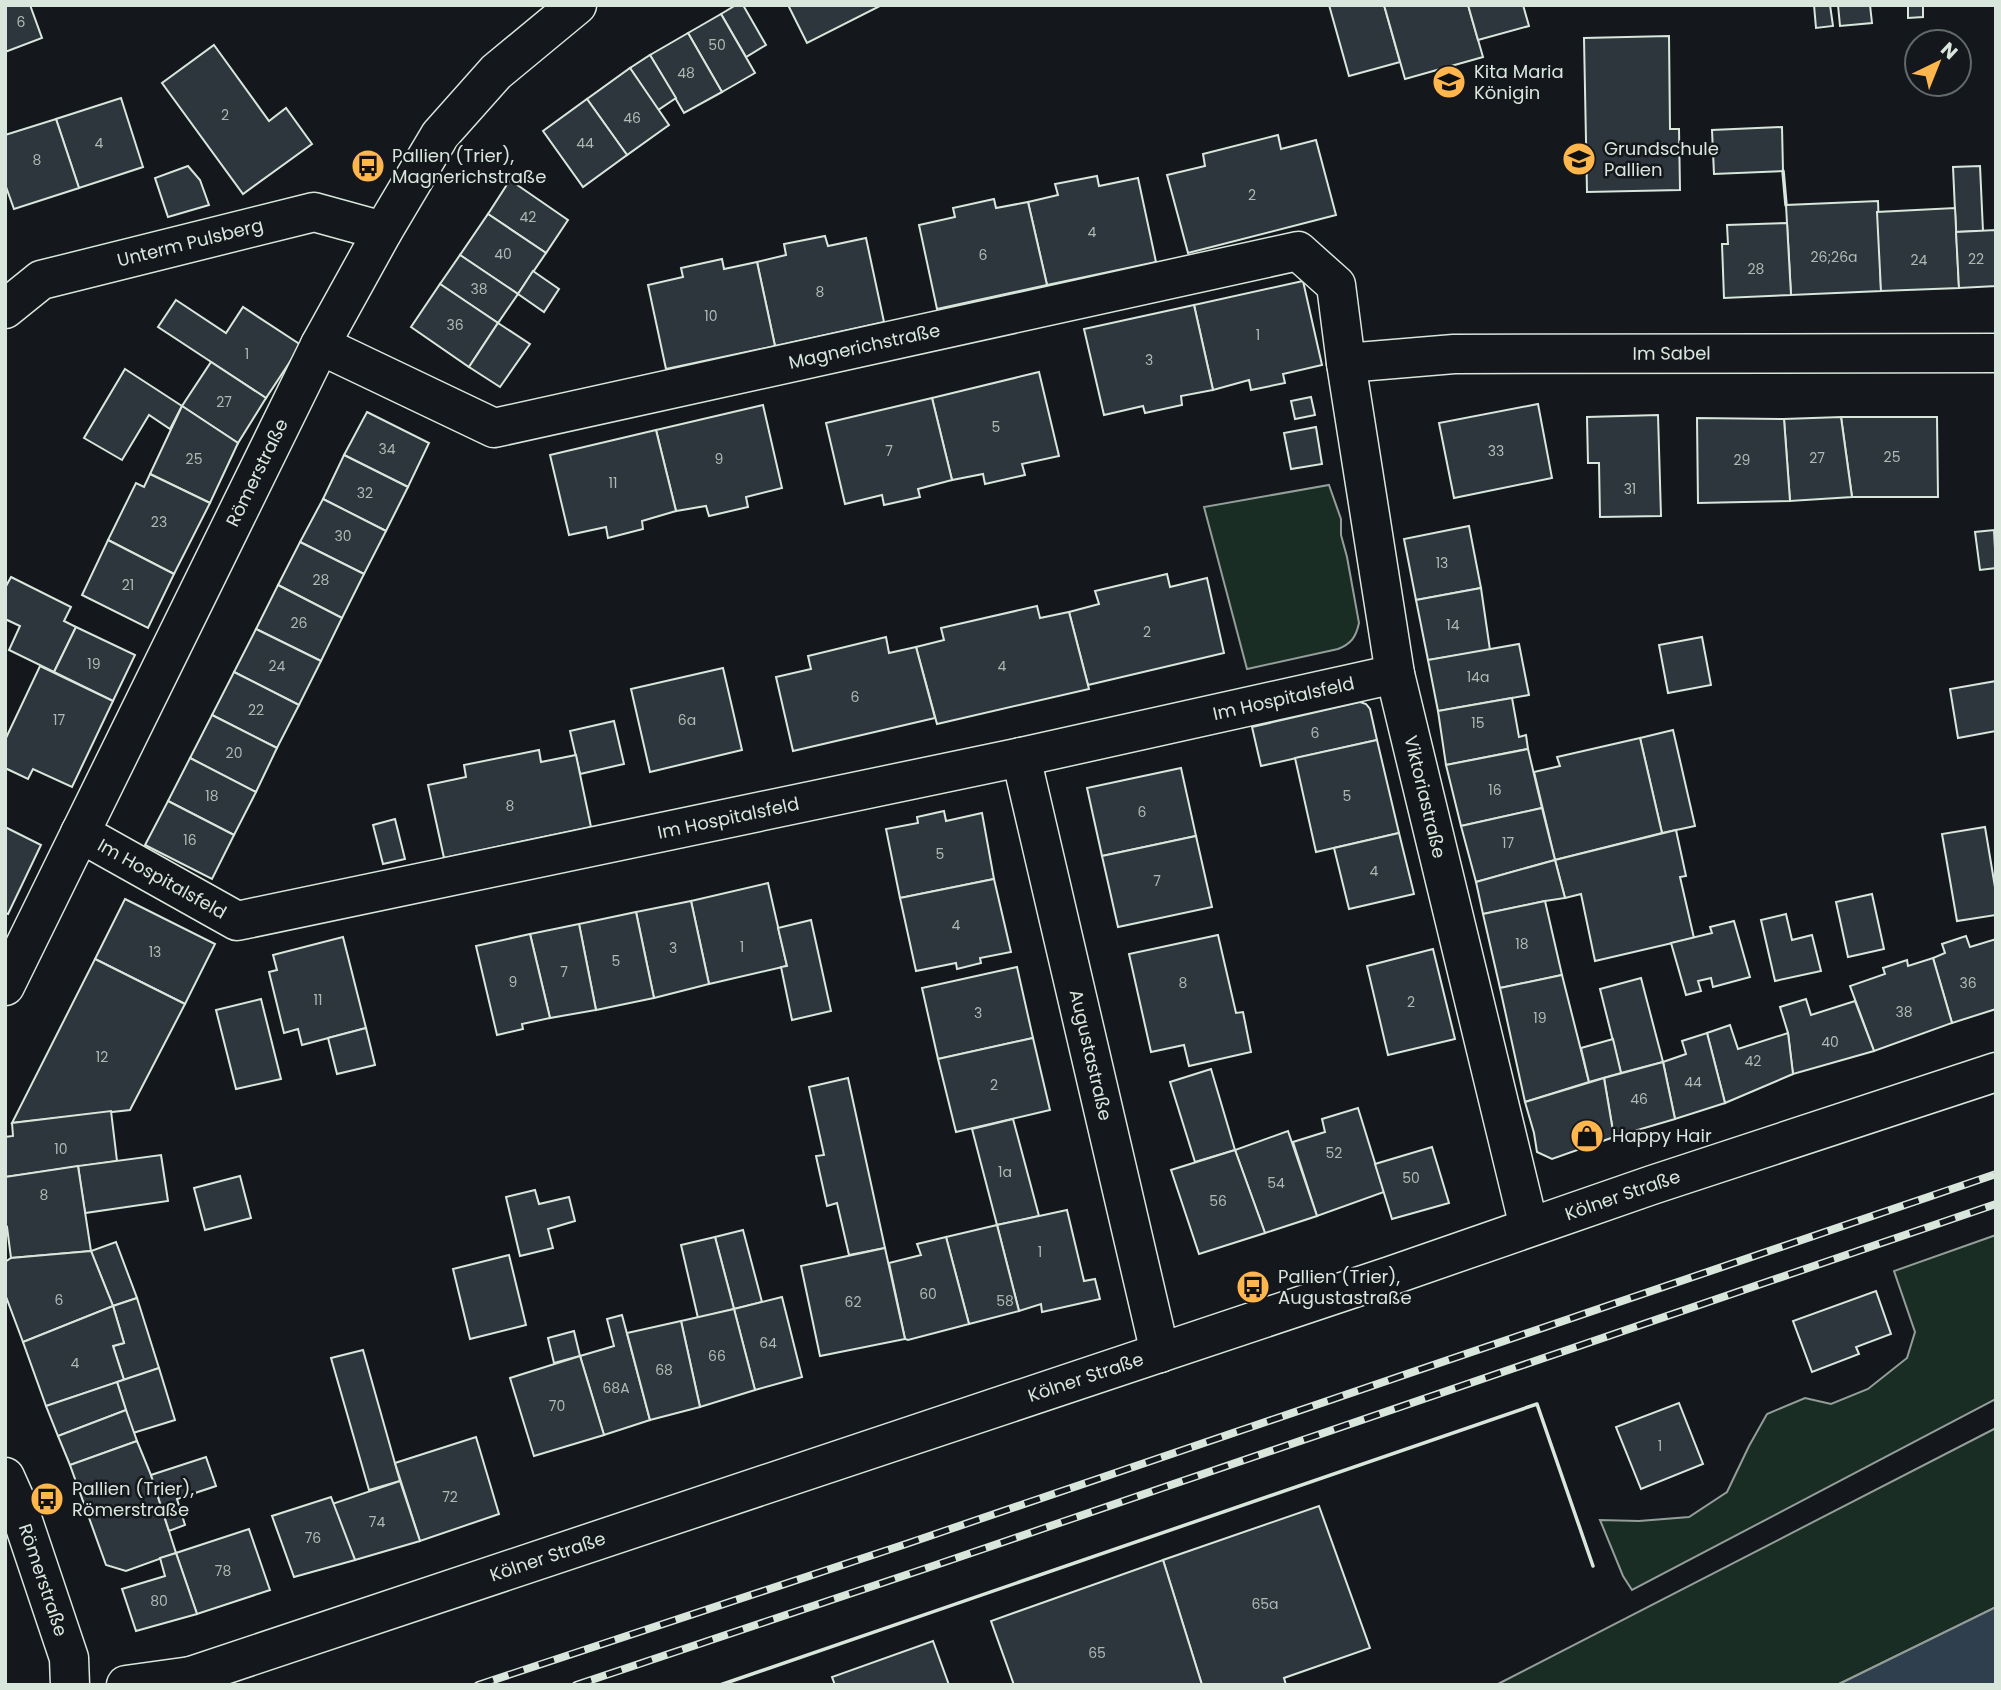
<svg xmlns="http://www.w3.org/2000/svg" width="2001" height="1690" viewBox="0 0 2001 1690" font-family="Poppins,sans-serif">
<rect width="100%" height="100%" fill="#14181c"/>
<g fill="#1a2d24" stroke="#939e99" stroke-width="2">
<path d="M1329,485L1341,519V535L1347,557L1359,623C1356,637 1351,644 1338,649L1247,669L1204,507Z"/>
<polygon points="1996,1235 1996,1399 1632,1590 1623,1576 1600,1520 1639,1521 1689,1517 1727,1492 1749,1446 1767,1414 1805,1398 1831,1404 1868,1389 1907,1358 1915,1332 1894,1271"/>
<polygon points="1996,1428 1996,1607 1837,1685 1496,1685"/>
</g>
<polygon fill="#2f3f4d" stroke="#939e99" stroke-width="2" points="1996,1607 1996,1685 1837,1685"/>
<g fill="#2c363c" stroke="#d8e6dc" stroke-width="2">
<polygon points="5,5 30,5 42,38 5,52"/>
<polygon points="736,5 743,5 766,45 746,57 721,14"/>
<polygon points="788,5 879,5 880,6 807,43"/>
<polygon points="1329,5 1384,5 1400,62 1349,76"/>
<polygon points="1384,5 1468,5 1483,57 1405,79"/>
<polygon points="1468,5 1523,5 1529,26 1478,40"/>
<polygon points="1814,5 1830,5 1833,26 1816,28"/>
<polygon points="1838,5 1870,5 1872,23 1840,26"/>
<polygon points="1908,5 1923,5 1923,17 1908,18"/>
<polygon points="721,14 755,73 722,92 688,33"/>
<polygon points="688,33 722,92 684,113 650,55"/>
<polygon points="1669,36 1670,129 1679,129 1680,190 1587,192 1584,38"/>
<polygon points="214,45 269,121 286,108 312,144 243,194 162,83"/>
<polygon points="650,55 676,98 658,110 630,68"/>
<polygon points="630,68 669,125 627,155 587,99"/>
<polygon points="121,98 143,167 79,188 56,119"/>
<polygon points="587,99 627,155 583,187 543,131"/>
<polygon points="56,119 79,188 14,209 5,184 5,135"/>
<polygon points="1782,127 1783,171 1714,174 1712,130"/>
<polygon points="1278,135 1281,149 1316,140 1336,215 1188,253 1167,175 1205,166 1203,154"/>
<polygon points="188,166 200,180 209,205 168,217 155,178"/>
<polygon points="1980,166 1983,231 1956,232 1953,167"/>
<polygon points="1097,176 1099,186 1138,178 1156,262 1047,285 1028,202 1058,195 1055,184"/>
<polygon points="510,180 568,220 546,253 488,214"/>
<polygon points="994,199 996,208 1028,202 1047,285 937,309 919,225 955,217 953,208"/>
<polygon points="1878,201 1881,291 1791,295 1786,205"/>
<polygon points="1955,208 1959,288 1881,291 1877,212"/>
<polygon points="488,214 546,253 518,294 460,255"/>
<polygon points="1787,223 1791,295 1724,298 1722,244 1728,244 1727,225"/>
<polygon points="1996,230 1996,286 1959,288 1956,232"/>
<polygon points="825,236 828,246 866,238 884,322 775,346 757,262 786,255 784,244"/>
<polygon points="460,255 518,294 498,323 440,284"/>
<polygon points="722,259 724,269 757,262 775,346 666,369 648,285 683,277 681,268"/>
<polygon points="533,271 559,289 544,312 518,294"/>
<polygon points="1303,281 1322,365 1283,374 1285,383 1251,390 1249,380 1213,390 1194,305"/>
<polygon points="440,284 498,323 469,367 411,327"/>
<polygon points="176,300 226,333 243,307 301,345 266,398 158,327"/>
<polygon points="1194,305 1213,390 1181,396 1182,405 1145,413 1143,406 1104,415 1084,329"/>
<polygon points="498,323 530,344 500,387 469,367"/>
<polygon points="211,362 266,398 238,443 182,406"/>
<polygon points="125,369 182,406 170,429 149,415 122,460 84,438"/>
<polygon points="1039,372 1059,456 1022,464 1025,475 985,484 983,474 952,480 932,398"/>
<polygon points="1311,397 1315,415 1295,419 1291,401"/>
<polygon points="932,398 952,480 918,489 920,497 884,505 882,495 845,504 826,423"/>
<polygon points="1538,404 1552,478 1454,498 1439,423"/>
<polygon points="763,405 782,488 746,497 748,507 709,516 706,506 676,511 656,430"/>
<polygon points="182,406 238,443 210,503 150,474"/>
<polygon points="367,412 429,443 408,487 344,455"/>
<polygon points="1658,415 1661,516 1600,517 1599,463 1588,463 1587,417"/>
<polygon points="1841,417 1937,417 1938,497 1852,497"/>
<polygon points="1841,417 1852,497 1790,501 1784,419"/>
<polygon points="1697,418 1784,419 1790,501 1698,503"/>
<polygon points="1316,427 1322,464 1291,469 1284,433"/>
<polygon points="656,430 676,511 642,521 643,529 608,538 606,527 569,535 550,455"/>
<polygon points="344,455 408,487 386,531 323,499"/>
<polygon points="150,474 210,503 174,574 108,540 136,483 144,487"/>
<polygon points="323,499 386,531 364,574 300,542"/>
<polygon points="1469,526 1481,588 1416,600 1404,539"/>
<polygon points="1994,530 1996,568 1980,570 1975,532"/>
<polygon points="108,540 174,574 148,628 82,595"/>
<polygon points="300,542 364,574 342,618 278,585"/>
<polygon points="1167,574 1170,587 1207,578 1224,653 1088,685 1069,612 1099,604 1095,591"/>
<polygon points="11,577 71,607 64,621 76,627 54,672 9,650 20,626 5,619 5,588"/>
<polygon points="278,585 342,618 321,661 256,629"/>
<polygon points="1481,588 1490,650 1428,660 1416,600"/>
<polygon points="1037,606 1040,618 1069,612 1089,689 937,724 916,647 944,640 941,628"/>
<polygon points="76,627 135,655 113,701 54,672"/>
<polygon points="256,629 321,661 299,705 234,672"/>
<polygon points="886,637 889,653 916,647 935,718 793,751 776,677 811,669 808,656"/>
<polygon points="1702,637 1711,685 1668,693 1659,645"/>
<polygon points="1519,644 1529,695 1438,711 1428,660"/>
<polygon points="40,666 113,701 72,787 33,769 28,779 5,768 5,740"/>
<polygon points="723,668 742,750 650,772 631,689"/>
<polygon points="234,672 299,705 277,748 212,715"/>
<polygon points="1996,681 1996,731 1958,738 1950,689"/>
<polygon points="1512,698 1519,737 1526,735 1528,749 1446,765 1438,711"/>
<polygon points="1360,702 1366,704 1370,709 1377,740 1261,766 1252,727"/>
<polygon points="212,715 277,748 256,792 190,758"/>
<polygon points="614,721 624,764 580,774 570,731"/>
<polygon points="1673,730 1695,826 1662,833 1640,738"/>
<polygon points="1640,738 1662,833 1555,860 1534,772 1560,766 1557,757"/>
<polygon points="1377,740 1399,833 1316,852 1295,758"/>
<polygon points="1528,749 1542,808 1461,826 1446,765"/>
<polygon points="539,750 541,762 576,755 591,827 444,858 428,785 466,777 464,765"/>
<polygon points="190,758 256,792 234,835 168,801"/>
<polygon points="1181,768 1196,836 1102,856 1087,788"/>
<polygon points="168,801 234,835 212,879 145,845"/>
<polygon points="1542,808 1555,860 1476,882 1461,826"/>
<polygon points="944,811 946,821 982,813 994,879 900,898 886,829 918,823 917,817"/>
<polygon points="395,819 405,859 383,864 373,825"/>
<polygon points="5,827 41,845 8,914 5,913"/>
<polygon points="1985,827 1996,893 1996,915 1957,921 1942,834"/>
<polygon points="1676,830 1686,876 1680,877 1694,938 1595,961 1581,894 1565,898 1555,860"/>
<polygon points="1399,833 1414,894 1349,909 1334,848"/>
<polygon points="1196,836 1212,907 1118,927 1102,856"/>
<polygon points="1555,860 1565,898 1545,901 1483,914 1476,882"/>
<polygon points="994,879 1011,952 980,958 981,963 957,969 956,963 916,971 900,898"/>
<polygon points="768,883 787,966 709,984 691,901"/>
<polygon points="1872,894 1884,949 1848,957 1836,902"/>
<polygon points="125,899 215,944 185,1004 95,959"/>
<polygon points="691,901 709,984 654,998 636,912"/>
<polygon points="1545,901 1562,975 1500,988 1483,914"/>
<polygon points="636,912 654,998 596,1010 579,924"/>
<polygon points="1786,914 1792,940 1812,935 1821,971 1775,981 1761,920"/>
<polygon points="811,920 831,1011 792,1020 781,967 787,966 778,928"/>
<polygon points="1734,921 1750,977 1713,987 1711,978 1698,981 1701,991 1686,995 1671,943 1712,933 1710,927"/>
<polygon points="579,924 596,1010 550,1018 530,934"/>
<polygon points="530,934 550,1018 522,1024 523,1029 497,1035 476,946"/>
<polygon points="1218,935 1236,1013 1243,1012 1251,1052 1189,1066 1184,1045 1151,1052 1129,954"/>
<polygon points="1966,936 1970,947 1996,939 1996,1009 1952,1023 1933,958 1945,953 1942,944"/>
<polygon points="343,937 366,1028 302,1045 298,1029 284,1033 269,972 277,970 273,955"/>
<polygon points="1433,949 1455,1039 1388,1055 1367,966"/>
<polygon points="1933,958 1952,1023 1874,1051 1850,986 1885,974 1883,968 1907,960 1908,966"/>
<polygon points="95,959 185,1004 130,1110 12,1123"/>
<polygon points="1017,967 1033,1038 938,1059 922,988"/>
<polygon points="1562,975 1589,1082 1525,1102 1500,988"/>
<polygon points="1641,978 1663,1062 1621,1073 1600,989"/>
<polygon points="261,999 281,1079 236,1089 216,1010"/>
<polygon points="1806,999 1811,1015 1855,1001 1874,1051 1793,1074 1788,1033 1780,1007"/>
<polygon points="1730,1025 1738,1049 1788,1033 1793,1074 1725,1103 1707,1033"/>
<polygon points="366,1028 375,1065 337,1074 328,1038"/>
<polygon points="1707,1033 1725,1103 1675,1119 1663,1062 1686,1054 1682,1041"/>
<polygon points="1033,1038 1050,1110 956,1132 938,1059"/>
<polygon points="1613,1039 1621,1073 1589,1082 1581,1048"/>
<polygon points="1663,1062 1675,1119 1614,1137 1604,1078"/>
<polygon points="1211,1069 1235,1150 1195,1162 1170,1082"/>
<polygon points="848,1078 885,1248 849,1255 837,1203 827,1206 816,1156 824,1155 809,1087"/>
<polygon points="1604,1078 1614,1137 1552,1159 1537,1152 1534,1133 1525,1102"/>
<polygon points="1358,1108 1384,1192 1317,1216 1293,1142 1325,1132 1322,1119"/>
<polygon points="111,1111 117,1161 5,1177 5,1137 13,1136 12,1123"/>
<polygon points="1013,1119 1039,1216 997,1225 972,1129"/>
<polygon points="1288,1131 1317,1216 1265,1233 1235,1150"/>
<polygon points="1432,1147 1449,1203 1392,1219 1375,1164"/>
<polygon points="1235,1150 1265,1233 1199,1254 1171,1170"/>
<polygon points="161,1155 168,1201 85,1213 78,1166"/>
<polygon points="78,1166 91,1251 11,1258 7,1227 5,1228 5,1177"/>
<polygon points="240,1176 251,1218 205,1230 194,1188"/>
<polygon points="535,1190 539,1204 569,1197 575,1221 548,1229 553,1248 520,1256 506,1197"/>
<polygon points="1067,1210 1084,1281 1095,1279 1100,1299 1042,1312 1041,1304 1019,1311 997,1225"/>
<polygon points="997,1225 1019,1311 969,1324 946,1237"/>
<polygon points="743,1230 762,1302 734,1309 715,1237"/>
<polygon points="715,1237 734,1309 698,1318 681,1245"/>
<polygon points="946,1237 969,1324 908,1340 905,1339 889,1263 921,1255 917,1244"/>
<polygon points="116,1242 137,1298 113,1306 91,1251"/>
<polygon points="885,1248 905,1339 820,1356 801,1266"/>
<polygon points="91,1251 113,1306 23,1342 5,1294 5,1262 11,1258"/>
<polygon points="509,1255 526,1325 470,1339 453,1269"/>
<polygon points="1876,1291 1891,1334 1856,1347 1859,1354 1812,1372 1793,1321"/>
<polygon points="782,1297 802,1377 755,1390 734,1309"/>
<polygon points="137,1298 159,1368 124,1380 113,1346 124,1343 113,1306"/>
<polygon points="113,1306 124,1343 113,1346 124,1380 46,1406 23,1342"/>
<polygon points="734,1309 755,1390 700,1407 681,1321"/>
<polygon points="622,1315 650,1420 604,1435 580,1356 614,1346 607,1319"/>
<polygon points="681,1321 700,1407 650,1420 627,1333"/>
<polygon points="574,1331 580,1356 554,1363 548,1338"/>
<polygon points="363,1350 400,1481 369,1490 331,1358"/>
<polygon points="580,1356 604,1435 534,1456 510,1378"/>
<polygon points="159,1368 175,1420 133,1433 117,1382"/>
<polygon points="117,1382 126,1410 58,1436 46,1406"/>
<polygon points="1679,1403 1703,1464 1641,1489 1616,1427"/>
<polygon points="126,1410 137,1441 70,1465 58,1436"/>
<polygon points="476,1437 499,1514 420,1541 395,1463"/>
<polygon points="137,1441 151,1475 176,1553 126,1571 106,1565 70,1465"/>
<polygon points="206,1457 216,1486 177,1499 185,1525 169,1531 151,1475"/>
<polygon points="400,1481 420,1541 355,1560 332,1504"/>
<polygon points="331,1497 355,1560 294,1577 272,1516"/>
<polygon points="1319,1506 1370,1648 1284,1678 1286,1685 1202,1685 1163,1560"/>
<polygon points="249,1529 270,1590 197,1614 176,1553"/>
<polygon points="176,1553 197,1614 136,1631 122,1589 165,1576 160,1558"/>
<polygon points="1163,1560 1202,1685 1014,1685 991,1621"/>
<polygon points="933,1641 949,1685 835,1685 832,1677"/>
</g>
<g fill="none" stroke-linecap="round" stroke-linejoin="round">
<defs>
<g id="street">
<path id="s1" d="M5,309L41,280L314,212L383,231"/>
<path id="s2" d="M320,345L494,428L1298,251L1336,285L1346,363L1395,674L1529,1227"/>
<path id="s3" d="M1346,363L1454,354L1996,353"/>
<path id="s4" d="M1021,757L1160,1353"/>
<path id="s5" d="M80,833L237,921L1021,757L1395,674"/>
<path id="s6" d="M5,986L320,345L383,231L440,135L496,72L577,5"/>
<path id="s7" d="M5,1477L18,1506L69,1658L70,1685"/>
</g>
<polyline id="secondary" points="126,1685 191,1676"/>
<g id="primary">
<path id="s8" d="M178,1685L191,1676L1390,1276L1652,1185L1996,1072"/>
</g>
</defs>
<use href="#street" stroke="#d8e6dc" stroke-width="41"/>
<use href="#secondary" stroke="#d8e6dc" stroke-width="41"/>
<use href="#primary" stroke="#d8e6dc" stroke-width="41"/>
<use href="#street" stroke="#14181c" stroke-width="38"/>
<use href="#secondary" stroke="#14181c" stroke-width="38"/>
<use href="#primary" stroke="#14181c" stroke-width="38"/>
<defs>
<g id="rail">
<polyline points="478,1685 909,1543 1996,1174"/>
<polyline points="576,1685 927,1568 1996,1204"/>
</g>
</defs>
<use href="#rail" stroke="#d8e6dc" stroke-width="8"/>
<use href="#rail" stroke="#14181c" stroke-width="5" stroke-dasharray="16" stroke-linecap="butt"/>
<g stroke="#d8e6dc" stroke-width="3.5">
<polyline points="1783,171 1786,205"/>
<polyline points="720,1685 1537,1404 1593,1566"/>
</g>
</g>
<defs>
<symbol id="school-disc" viewBox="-11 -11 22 22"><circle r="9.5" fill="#ffb74d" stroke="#14181c"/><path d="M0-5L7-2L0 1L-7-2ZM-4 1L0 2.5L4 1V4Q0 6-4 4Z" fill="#111"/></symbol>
<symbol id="bus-disc" viewBox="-11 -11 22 22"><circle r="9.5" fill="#ffb74d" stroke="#14181c"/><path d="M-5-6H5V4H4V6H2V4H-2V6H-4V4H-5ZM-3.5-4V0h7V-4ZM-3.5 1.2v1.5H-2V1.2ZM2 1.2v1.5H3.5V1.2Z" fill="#111"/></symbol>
<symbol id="shop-disc" viewBox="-11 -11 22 22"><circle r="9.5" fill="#ffb74d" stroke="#14181c"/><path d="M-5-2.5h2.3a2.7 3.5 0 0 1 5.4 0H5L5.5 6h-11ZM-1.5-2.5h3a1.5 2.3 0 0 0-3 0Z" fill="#111"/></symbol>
</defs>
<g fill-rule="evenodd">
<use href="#school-disc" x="1430" y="63" width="38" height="38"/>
<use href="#school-disc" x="1560" y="140" width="38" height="38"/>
<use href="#bus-disc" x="349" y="147" width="38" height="38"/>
<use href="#shop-disc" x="1568" y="1117" width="38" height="38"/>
<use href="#bus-disc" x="1234" y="1268" width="38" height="38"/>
<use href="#bus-disc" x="28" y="1480" width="38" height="38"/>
</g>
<g text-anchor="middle" stroke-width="5" stroke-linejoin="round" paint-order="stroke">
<g font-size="14" fill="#adbab4">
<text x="21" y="27">6</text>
<text x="717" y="50">50</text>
<text x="686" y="78">48</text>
<text x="225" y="120">2</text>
<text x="632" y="123">46</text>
<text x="99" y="148">4</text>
<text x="585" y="148">44</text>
<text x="37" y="165">8</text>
<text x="1252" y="200">2</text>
<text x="528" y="222">42</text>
<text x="1092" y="237">4</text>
<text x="503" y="259">40</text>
<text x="983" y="260">6</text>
<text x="1834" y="262">26;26a</text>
<text x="1976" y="264">22</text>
<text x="1919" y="265">24</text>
<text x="1756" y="274">28</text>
<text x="479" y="294">38</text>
<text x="820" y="297">8</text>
<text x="711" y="321">10</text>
<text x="455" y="330">36</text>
<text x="1258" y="340">1</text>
<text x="247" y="359">1</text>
<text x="1149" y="365">3</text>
<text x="224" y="407">27</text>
<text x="996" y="432">5</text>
<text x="387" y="454">34</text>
<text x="889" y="456">7</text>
<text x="1496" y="456">33</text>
<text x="1892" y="462">25</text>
<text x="1817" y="463">27</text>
<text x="194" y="464">25</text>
<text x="719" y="464">9</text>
<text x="1742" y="465">29</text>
<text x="613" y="488">11</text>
<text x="1630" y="494">31</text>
<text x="365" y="498">32</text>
<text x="159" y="527">23</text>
<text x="343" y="541">30</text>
<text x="1442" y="568">13</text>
<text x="321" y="585">28</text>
<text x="128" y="590">21</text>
<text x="299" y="628">26</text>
<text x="1453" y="630">14</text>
<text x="1147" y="637">2</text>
<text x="94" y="669">19</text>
<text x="277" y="671">24</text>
<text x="1002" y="671">4</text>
<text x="1478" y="682">14a</text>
<text x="855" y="702">6</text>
<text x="256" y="715">22</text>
<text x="59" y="725">17</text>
<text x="687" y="725">6a</text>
<text x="1478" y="728">15</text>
<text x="1315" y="738">6</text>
<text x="234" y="758">20</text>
<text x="1495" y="795">16</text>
<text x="212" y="801">18</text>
<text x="1347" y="801">5</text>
<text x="510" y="811">8</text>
<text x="1142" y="817">6</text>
<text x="190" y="845">16</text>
<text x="1508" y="848">17</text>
<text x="940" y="859">5</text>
<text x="1374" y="876">4</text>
<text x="1157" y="886">7</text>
<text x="956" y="930">4</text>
<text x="1522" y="949">18</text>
<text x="742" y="952">1</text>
<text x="673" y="953">3</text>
<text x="155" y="957">13</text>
<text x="616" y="966">5</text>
<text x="564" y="977">7</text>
<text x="513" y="987">9</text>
<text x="1183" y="988">8</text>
<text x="1968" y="988">36</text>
<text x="318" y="1005">11</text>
<text x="1411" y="1007">2</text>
<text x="1904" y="1017">38</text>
<text x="978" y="1018">3</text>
<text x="1540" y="1023">19</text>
<text x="1830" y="1047">40</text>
<text x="102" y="1062">12</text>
<text x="1753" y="1066">42</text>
<text x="1693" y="1087">44</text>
<text x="994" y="1090">2</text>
<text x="1639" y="1104">46</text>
<text x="61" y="1154">10</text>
<text x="1334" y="1158">52</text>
<text x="1005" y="1177">1a</text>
<text x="1411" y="1183">50</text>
<text x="1276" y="1188">54</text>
<text x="44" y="1200">8</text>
<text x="1218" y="1206">56</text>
<text x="1040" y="1257">1</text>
<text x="928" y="1299">60</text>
<text x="59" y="1305">6</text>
<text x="1005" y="1306">58</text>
<text x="853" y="1307">62</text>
<text x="768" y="1348">64</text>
<text x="717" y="1361">66</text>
<text x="75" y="1368">4</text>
<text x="664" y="1375">68</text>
<text x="616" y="1393">68A</text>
<text x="557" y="1411">70</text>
<text x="1660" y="1451">1</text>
<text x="450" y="1502">72</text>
<text x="377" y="1527">74</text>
<text x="313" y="1543">76</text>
<text x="223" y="1576">78</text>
<text x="159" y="1606">80</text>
<text x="1265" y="1609">65a</text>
<text x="1097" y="1658">65</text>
</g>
<g font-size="18" fill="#d8e6dc" stroke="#14181c" text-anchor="start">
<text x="1474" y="78">Kita Maria<tspan x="1474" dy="21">Königin</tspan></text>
<text x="1604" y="155">Grundschule<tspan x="1604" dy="21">Pallien</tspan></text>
<text x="392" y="162">Pallien (Trier),<tspan x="392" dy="21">Magnerichstraße</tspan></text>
<text x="1612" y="1142">Happy Hair</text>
<text x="1278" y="1283">Pallien (Trier),<tspan x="1278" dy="21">Augustastraße</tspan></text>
<text x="72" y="1495">Pallien (Trier),<tspan x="72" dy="21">Römerstraße</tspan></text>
</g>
<g font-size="18" fill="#d8e6dc" stroke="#14181c">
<text dy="6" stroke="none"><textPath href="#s1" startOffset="200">Unterm Pulsberg</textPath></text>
<text dy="6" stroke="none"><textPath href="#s2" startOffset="572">Magnerichstraße</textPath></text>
<text dy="6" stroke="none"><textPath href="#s3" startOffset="326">Im Sabel</textPath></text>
<text dy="6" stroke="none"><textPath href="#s6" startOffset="572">Römerstraße</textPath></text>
<text dy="6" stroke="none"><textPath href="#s5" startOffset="1250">Im Hospitalsfeld</textPath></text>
<text dy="6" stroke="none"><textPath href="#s2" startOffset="1587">Viktoriastraße</textPath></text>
<text dy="6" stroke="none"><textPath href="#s5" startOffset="682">Im Hospitalsfeld</textPath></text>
<text dy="6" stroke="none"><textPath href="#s5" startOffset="94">Im Hospitalsfeld</textPath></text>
<text dy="6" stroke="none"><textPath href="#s4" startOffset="306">Augustastraße</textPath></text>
<text dy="6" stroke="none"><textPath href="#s8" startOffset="1526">Kölner Straße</textPath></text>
<text dy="6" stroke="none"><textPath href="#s8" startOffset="959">Kölner Straße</textPath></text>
<text dy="6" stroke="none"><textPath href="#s8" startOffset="392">Kölner Straße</textPath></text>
<text dy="6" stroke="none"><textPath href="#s7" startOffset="110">Römerstraße</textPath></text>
</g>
</g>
<rect width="2001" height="1690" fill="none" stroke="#d8e6dc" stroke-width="14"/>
<g transform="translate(1938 63) rotate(43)"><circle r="33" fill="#14181c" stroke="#626a69" stroke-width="2"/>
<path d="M0-5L12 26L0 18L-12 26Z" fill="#ffb74d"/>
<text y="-10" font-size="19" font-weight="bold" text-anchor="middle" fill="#d8e6dc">N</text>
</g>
</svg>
